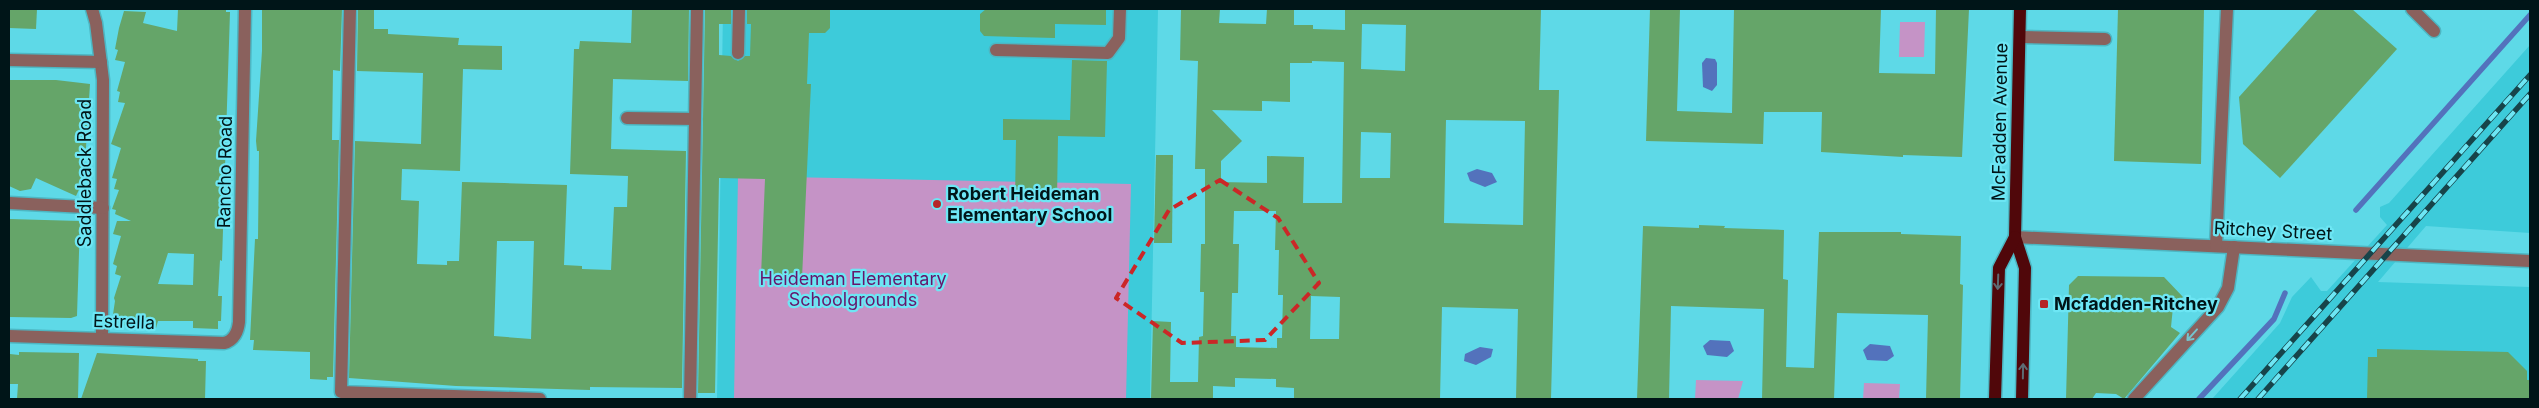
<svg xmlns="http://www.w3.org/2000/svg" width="2539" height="408" viewBox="0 0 2539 408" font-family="Inter,sans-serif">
<rect width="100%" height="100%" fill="#5ed9e7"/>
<g fill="#3dcbda">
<polygon points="723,9 1158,9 1150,399 717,399"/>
<polygon points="2530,45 2530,233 2426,226 2378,282 2530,287 2530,399 2212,399 2280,323 2292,297 2311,277 2321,291 2327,291 2387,225 2380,217 2380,207 2389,203"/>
</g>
<g fill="#c593c6">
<polygon points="1900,22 1925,22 1924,57 1899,57"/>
<polygon points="738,176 1131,184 1126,399 734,399"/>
<polygon points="1696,380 1743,381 1738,399 1695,399"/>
<polygon points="1864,383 1900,384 1899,399 1863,399"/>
</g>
<g fill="#5372bc">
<polygon points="1706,58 1715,59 1717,63 1717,85 1712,91 1703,87 1702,63"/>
<polygon points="1477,169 1492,173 1497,182 1485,187 1470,181 1467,173"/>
<polygon points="1710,340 1730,341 1734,351 1727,357 1707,355 1703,346"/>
<polygon points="1870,344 1890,346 1894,356 1887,361 1867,360 1863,350"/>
<polygon points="1480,347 1493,349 1491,357 1476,365 1464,361 1465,354"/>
</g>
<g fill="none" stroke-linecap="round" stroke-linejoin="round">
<g stroke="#5372bc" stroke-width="5.5">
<polyline points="2356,210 2530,15"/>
<polyline points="2199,399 2274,319 2285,293"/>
</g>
</g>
<g fill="#65a569" fill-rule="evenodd">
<polygon points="9,9 37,9 36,29 9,28"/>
<path d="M178,9H226V12H230L222,261L220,260L218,296H222L221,321H218V329L193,328V321H158L156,328L131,319L129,327L112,321L115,301L114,298L121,276L115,274L117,266L113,264L121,236L113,234L117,221H131L115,214L116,210L112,209L119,190L114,189L117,179L112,178L121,148L111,144L125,103L118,102L120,92L117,91L125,62L115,60L118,50L115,49L119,28L124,11L146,12L143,23L177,31ZM168,253L194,254L193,285L158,284Z"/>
<polygon points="262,9 342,9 340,71 333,70 332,140 339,140 333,377 327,377 327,380 310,379 310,352 253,350 254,340 250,340 255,239 258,239 259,151 257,151 256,141 262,51"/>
<path d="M358,9H374V29H388V34L459,38L458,45L502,46V70L463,69L460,171L402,169L401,200L419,201L417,264L447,265V261H459L462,182L504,183L567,185L564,265L582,266V269L611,270L614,207H627L628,176L570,174L574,49H579L580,41L631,43L632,9H689L688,81L613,79L611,149L686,151L682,388L590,387V390L456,386L349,378L355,141L421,144L423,73L357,71ZM497,241H534L531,339L494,336Z"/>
<polygon points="705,9 731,9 731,24 719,24 719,55 731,56 738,61 745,56 750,56 751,24 747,24 747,9 830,9 830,28 825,33 809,33 807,84 811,84 802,278 761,276 765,179 719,178 715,393 698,393"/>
<polygon points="986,9 1106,9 1106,25 1055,24 1055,38 984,36 980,31 980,14"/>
<path d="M1181,9H1220L1219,23L1266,24L1267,9H1294V25H1313V29L1345,30V9H1541L1539,90H1559L1551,399H1516L1518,309L1442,307L1440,399H1294V388L1276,387V379L1235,378V387L1213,386V399H1151L1153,321L1171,322L1170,382H1198L1199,337L1203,336L1204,292H1200L1201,244H1205V169H1195L1198,61L1180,60ZM1362,24L1406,25L1405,71L1361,69ZM1312,61L1344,62L1342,203H1303L1304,157L1267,156V183L1221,182V161L1242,141L1212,110L1262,111V101L1290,102V63H1312ZM1446,120L1525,121L1523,225L1444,223ZM1361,132L1391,133L1390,178H1360ZM1234,211H1276L1275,250H1279L1278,295H1283L1282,338H1277V348L1236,347V336H1231L1232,293H1238L1239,244H1233ZM1311,296L1340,297L1339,339H1310Z"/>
<polygon points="1650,9 1680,9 1677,111 1732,113 1734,9 1881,9 1879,73 1935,74 1936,9 1969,9 1962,157 1903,155 1903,157 1821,152 1822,112 1764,112 1763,144 1646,141"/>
<polygon points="2118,9 2204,9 2201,164 2114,161"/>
<polygon points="2318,9 2352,9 2397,49 2280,178 2243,144 2239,97"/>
<polygon points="1072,60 1107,61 1105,137 1058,136 1057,198 1015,197 1016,140 1003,140 1003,119 1070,120"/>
<polygon points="9,80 56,80 90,84 84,179 76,196 36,178 31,189 20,191 9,186"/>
<polygon points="1156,155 1173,155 1172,243 1154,243"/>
<polygon points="9,219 80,221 77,316 71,318 9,317"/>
<polygon points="1699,225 1725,226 1724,228 1784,230 1783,279 1788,280 1786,367 1814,368 1819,232 1901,232 1901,234 1961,236 1960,284 1963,285 1960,399 1926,399 1928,315 1837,313 1834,399 1762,399 1764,309 1671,306 1669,399 1637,399 1643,226 1699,228"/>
<polygon points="2078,276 2164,277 2183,297 2173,307 2171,327 2180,333 2124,399 2116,394 2096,393 2092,399 2066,399 2069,285"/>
<polygon points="2377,349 2508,352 2527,371 2527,380 2530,380 2530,399 2367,399 2368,357 2377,357"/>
<polygon points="19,352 79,353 78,399 17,399 18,384 9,384 10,354 19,355"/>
<polygon points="97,353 198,359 198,361 206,361 205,399 81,399"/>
</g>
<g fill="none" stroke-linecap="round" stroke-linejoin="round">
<defs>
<g id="minor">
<polyline points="92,9 96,23 103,80 102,338"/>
<polyline points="350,9 341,392 540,399"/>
<polyline points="2412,9 2434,31"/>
<polyline points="2020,37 2105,39"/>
<polyline points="996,50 1108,53 1119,38 1120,9"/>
<polyline points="738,53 739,9"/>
<polyline points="9,60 101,62"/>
<polyline points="627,118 695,119"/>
<polyline points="9,203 103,208"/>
<polyline points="2015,237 2530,261"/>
<polyline points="2216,246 2227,9"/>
<path d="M9,336L224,343C234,341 238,331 239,322L245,9"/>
<polyline points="690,399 697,9"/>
<polyline points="2134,399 2218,307 2228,288 2234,247"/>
</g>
<g id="major">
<polyline points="2020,9 2015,237 2025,268 2022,399"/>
<polyline points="1995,399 1999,268 2015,237"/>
</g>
</defs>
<use href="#minor" stroke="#4db6c2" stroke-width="15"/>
<use href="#major" stroke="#4db6c2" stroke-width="15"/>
<use href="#minor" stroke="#8a615d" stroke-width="12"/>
<use href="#major" stroke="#50070a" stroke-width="12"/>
<defs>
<g id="rail">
<polyline points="2240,399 2530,75"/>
<polyline points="2258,399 2530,94"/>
</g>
</defs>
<use href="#rail" stroke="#17444a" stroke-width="5.5"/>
<use href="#rail" stroke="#6de6f4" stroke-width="4" stroke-dasharray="11" stroke-linecap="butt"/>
</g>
<defs><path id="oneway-shaft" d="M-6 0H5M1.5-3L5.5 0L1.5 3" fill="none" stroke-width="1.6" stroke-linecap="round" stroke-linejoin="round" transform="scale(1.25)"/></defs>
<g stroke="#5d6b73">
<use href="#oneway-shaft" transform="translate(1998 282) rotate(92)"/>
<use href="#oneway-shaft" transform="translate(2023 371) rotate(-89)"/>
</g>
<use stroke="#74c5ce" href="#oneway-shaft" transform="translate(2192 335) rotate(132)"/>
<path fill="none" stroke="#cb2727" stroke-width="4" stroke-dasharray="10 6" stroke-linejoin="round" d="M1220,180L1278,218L1319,283L1265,340L1182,343L1116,298L1169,210Z"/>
<g fill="#b62629" stroke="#6de6f4" stroke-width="2">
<circle cx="937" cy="204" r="5"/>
<rect x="2039" y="299" width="10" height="10" rx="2.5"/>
</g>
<g text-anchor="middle" stroke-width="4.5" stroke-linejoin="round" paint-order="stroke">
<g font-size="18" fill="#001518" stroke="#6de6f4">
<text transform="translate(2000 122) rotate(-89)" y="6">McFadden Avenue</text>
<text transform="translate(225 172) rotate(-89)" y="6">Rancho Road</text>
<text transform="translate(85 173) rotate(-90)" y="6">Saddleback Road</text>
<text transform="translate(2273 231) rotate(3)" y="6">Ritchey Street</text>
<text transform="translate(124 322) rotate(2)" y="6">Estrella</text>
</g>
<g font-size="18" font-weight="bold" fill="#001518" stroke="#6de6f4" text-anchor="start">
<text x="947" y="200">Robert Heideman<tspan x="947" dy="21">Elementary School</tspan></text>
<text x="2054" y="310">Mcfadden-Ritchey</text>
</g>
<g font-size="18" fill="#66166b" stroke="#6de6f4">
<text x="853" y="285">Heideman Elementary<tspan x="853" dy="21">Schoolgrounds</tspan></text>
</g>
</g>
<rect width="2539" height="408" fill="none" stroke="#001518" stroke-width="20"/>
</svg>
